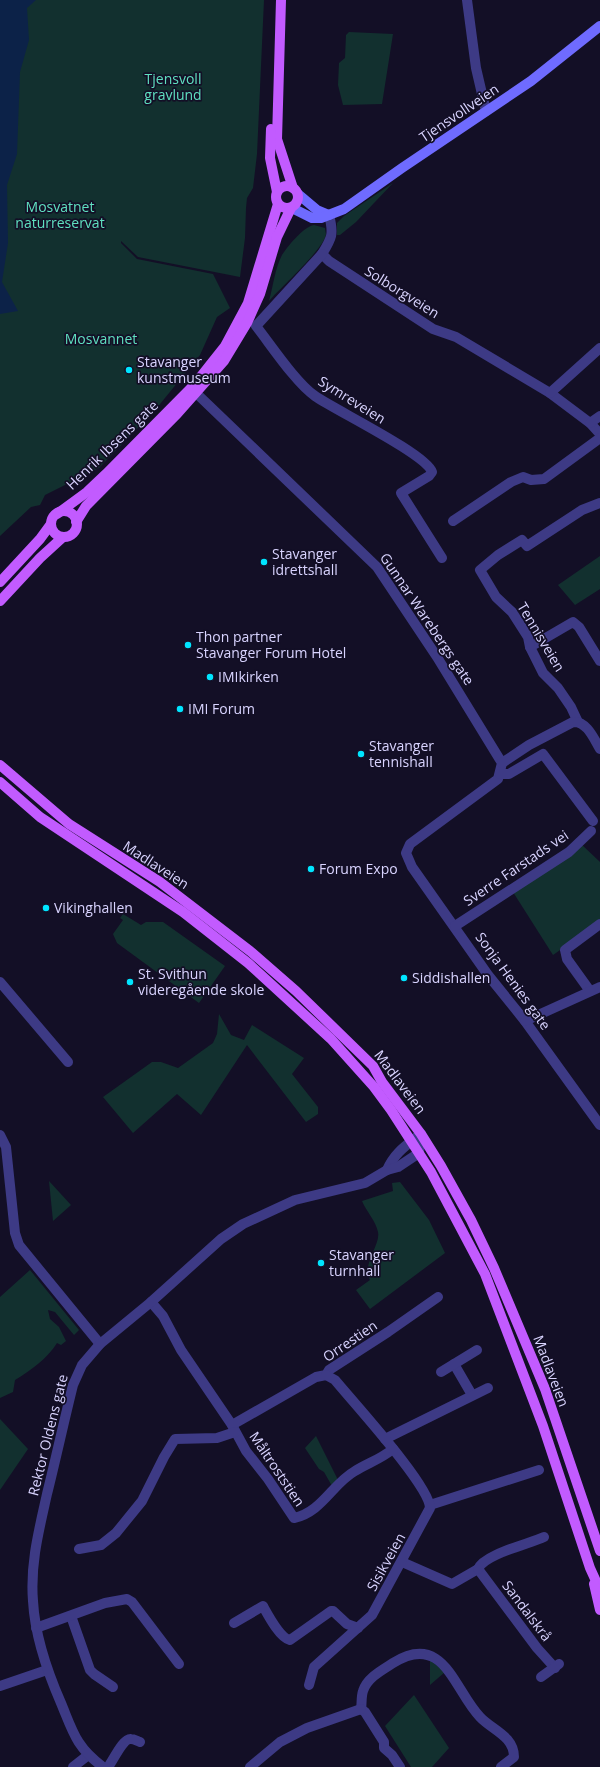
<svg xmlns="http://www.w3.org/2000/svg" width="600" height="1767" viewBox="0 0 600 1767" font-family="'Open Sans',sans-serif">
<rect width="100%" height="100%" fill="#130f26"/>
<g fill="#12302f">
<polygon points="0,0 264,0 257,154 253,188 247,198 246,208 245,238 240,277 138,257 121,241 121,243 137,259 213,274 230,308 217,317 200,355 156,409 99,468 45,495 40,505 31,507 0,536"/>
<polygon points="349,32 393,34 382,104 343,105 338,85 339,63 345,58 346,35"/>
<polygon points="393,183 356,222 340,235 337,235 337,223 344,216"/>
<path d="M314,225L325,228C325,229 326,234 326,234C324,249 280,288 269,301C273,287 275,268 282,255C288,246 303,227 314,225Z"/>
<polygon points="600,556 600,589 575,605 558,585"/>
<polygon points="581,844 600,862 600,922 553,955 513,892"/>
<polygon points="123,914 141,925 146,922 163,922 225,966 199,1003 117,943 113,934 123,920 120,918"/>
<polygon points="219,1014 231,1035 244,1040 252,1025 304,1058 292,1074 318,1107 318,1114 306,1122 247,1045 201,1115 177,1094 133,1133 103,1097 152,1062 161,1062 178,1068 213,1043 217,1034"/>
<polygon points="49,1181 71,1205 53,1221"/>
<path d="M400,1182L429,1220L445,1253L370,1309L356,1290L370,1280C361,1265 381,1245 378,1232C376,1221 366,1211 362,1201L393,1191L392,1183Z"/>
<path d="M30,1270L79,1330L74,1335L55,1312L48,1310L50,1319L59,1327L66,1341L61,1345L57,1343C48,1358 30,1371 15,1380L13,1392L0,1398V1297Z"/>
<polygon points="0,1419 28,1449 0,1490"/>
<polygon points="316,1436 338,1480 332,1486 324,1472 319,1469 305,1448"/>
<polygon points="430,1660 445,1672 430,1685"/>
<polygon points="414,1695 449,1748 432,1767 411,1767 385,1726"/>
</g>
<polygon fill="#0c2248" points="0,0 36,0 27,8 29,40 20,72 17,154 7,185 8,243 2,282 18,311 0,314"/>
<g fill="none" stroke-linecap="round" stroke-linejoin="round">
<g stroke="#3d3a85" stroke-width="10">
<polyline points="467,0 476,68 486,111"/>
<path d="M329,215C334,234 332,238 322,254L329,261L433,329L456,337L550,393L590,423L600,434"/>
<path d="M322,254L256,326C271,345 296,383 315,396C335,410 426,454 432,472L429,476L401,493L442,558"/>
<polyline points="196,393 377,567 437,657 502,763 498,779 410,844 406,853 412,867 488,975 525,1021 600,1125"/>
<polyline points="550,393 600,348"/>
<polyline points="590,423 600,416"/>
<polyline points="453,521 511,482 523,477 531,480 544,479 600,438"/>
<polyline points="530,647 573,622 579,627 600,661"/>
<polyline points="578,722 571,707 558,688 543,673 530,647 528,637 512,612 496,597 480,570 498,555 522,540 527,546 582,510 600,503"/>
<path d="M502,763L529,745L573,722C587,721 594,739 600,749"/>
<polyline points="500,774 509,774 543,754 593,821"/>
<polyline points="455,926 569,852 591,831"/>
<polyline points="0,982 68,1062"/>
<polyline points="590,991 567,959 565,950 600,924"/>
<polyline points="525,1021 600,987"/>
<polyline points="0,1135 6,1147 15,1233 19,1245 100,1344"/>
<path d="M387,1170C394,1154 404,1147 418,1136"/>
<path d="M151,1302L163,1316L181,1350L232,1425L246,1451L268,1479L294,1518C322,1512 332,1484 355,1471C368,1463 381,1459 393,1449"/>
<polyline points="454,1364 472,1395"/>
<polyline points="441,1372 477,1350"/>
<polyline points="232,1425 316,1377 326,1375 329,1370 388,1332 438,1297"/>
<polyline points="385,1439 488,1388"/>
<polyline points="430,1505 539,1470"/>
<polyline points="79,1549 101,1545 116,1533 142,1501 164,1457 175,1439 217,1438 235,1432"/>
<polyline points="402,1562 452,1584 478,1569 537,1648 555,1668"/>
<path d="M478,1569C484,1554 529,1544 544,1537"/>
<polyline points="71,1616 90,1670 94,1674 113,1687"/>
<path d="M234,1623L263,1606C268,1615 280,1638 290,1640L331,1611H333L347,1624L358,1628"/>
<polyline points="36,1628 105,1603 127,1599 132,1602 179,1664"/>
<polyline points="541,1677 559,1664"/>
<path d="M309,1685L314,1667L372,1615L430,1508C430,1486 353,1402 335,1380L326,1375"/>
<polyline points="0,1686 47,1670"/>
<path d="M361,1709C362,1704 361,1697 363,1691C367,1678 382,1670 393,1663C444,1631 454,1690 480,1717C492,1730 514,1736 514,1757L501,1767"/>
<polyline points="361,1709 365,1712 384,1742 384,1748 392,1755 400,1767"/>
<polyline points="73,1767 87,1756"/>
<path d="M103,1767C76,1747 73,1732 61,1703C47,1671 35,1637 33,1601C30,1564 39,1530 47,1494C56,1458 64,1421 73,1385L82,1365L100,1344L151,1302L221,1239L243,1224L295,1200L365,1183L387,1170L398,1167L419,1153L421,1134"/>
<path d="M108,1767C113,1761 123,1738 131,1739C134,1739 137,1741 140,1742"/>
<polyline points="250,1767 280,1742 307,1728 361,1709"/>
</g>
<g stroke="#6f6bff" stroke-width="10">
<polyline points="298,194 317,210 329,215"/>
<polyline points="292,208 312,218 321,218 344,209 402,168 531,81 600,26"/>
</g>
<g stroke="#c25bff" stroke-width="10">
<polyline points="281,0 277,139 293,188"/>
<polyline points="271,129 270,158 277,192"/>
<circle cx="287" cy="197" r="11"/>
<circle cx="64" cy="524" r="13"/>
<polyline points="57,514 87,492 106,474 194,385 225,346 248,303 278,204"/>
<polyline points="76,522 86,506 177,414 224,361 247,323 260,294 277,237 291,208"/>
<polyline points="0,582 40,539 51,524"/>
<polyline points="0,601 40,558 63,537"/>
<polyline points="0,765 69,824 160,882 250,951 296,991 373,1066 382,1082 421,1134 441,1166 471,1220 494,1268 545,1389 600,1551"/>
<polyline points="0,782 40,817 183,912 248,963 331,1039 374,1087 391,1110 431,1172 485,1274 543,1426 590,1568 600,1590"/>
<polyline points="594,1584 600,1610"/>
</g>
</g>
<g fill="#00e5ff" stroke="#130f26" stroke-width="1.5">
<circle cx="129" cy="370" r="4"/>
<circle cx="264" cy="562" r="4"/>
<circle cx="188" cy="645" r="4"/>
<circle cx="210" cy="677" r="4"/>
<circle cx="180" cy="709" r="4"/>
<circle cx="361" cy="754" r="4"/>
<circle cx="311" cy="869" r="4"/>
<circle cx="46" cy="908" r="4"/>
<circle cx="404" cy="978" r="4"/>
<circle cx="130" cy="982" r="4"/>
<circle cx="321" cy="1263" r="4"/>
</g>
<g text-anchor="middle" stroke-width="3.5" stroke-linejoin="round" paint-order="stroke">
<g font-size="14" fill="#5fe0c0" stroke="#130f26">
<text x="173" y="84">Tjensvoll<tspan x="173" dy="16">gravlund</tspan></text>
<text x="60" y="212">Mosvatnet<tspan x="60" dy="16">naturreservat</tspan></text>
<text x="101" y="344">Mosvannet</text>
</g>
<g font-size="14" fill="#d9d4ff" stroke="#130f26">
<text transform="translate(459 113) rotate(-34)" y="5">Tjensvollveien</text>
<text transform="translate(402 292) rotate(32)" y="5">Solborgveien</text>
<text transform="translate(352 400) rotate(32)" y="5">Symreveien</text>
<text transform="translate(112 445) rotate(-44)" y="5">Henrik Ibsens gate</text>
<text transform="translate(427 619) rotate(56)" y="5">Gunnar Warebergs gate</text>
<text transform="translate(541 637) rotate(59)" y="5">Tennisveien</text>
<text transform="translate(156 865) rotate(33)" y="5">Madlaveien</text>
<text transform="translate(516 868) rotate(-34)" y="5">Sverre Farstads vei</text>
<text transform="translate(513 981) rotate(54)" y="5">Sonja Henies gate</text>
<text transform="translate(400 1082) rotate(53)" y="5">Madlaveien</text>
<text transform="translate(350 1341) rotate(-34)" y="5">Orrestien</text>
<text transform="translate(551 1371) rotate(69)" y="5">Madlaveien</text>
<text transform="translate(48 1435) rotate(-76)" y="5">Rektor Oldens gate</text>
<text transform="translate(277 1469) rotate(56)" y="5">Måltroststien</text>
<text transform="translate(386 1562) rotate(-61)" y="5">Sisikveien</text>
<text transform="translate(527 1611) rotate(53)" y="5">Sandalskrå</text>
</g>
<g font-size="14" fill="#d9d4ff" stroke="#130f26" text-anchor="start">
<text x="137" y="367">Stavanger<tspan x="137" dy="16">kunstmuseum</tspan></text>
<text x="272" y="559">Stavanger<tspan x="272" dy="16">idrettshall</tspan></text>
<text x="196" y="642">Thon partner<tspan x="196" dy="16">Stavanger Forum Hotel</tspan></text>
<text x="218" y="682">IMIkirken</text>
<text x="188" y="714">IMI Forum</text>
<text x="369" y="751">Stavanger<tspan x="369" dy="16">tennishall</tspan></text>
<text x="319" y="874">Forum Expo</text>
<text x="54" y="913">Vikinghallen</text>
<text x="138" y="979">St. Svithun<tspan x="138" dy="16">videregående skole</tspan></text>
<text x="412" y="983">Siddishallen</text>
<text x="329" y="1260">Stavanger<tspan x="329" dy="16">turnhall</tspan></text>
</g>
</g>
</svg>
